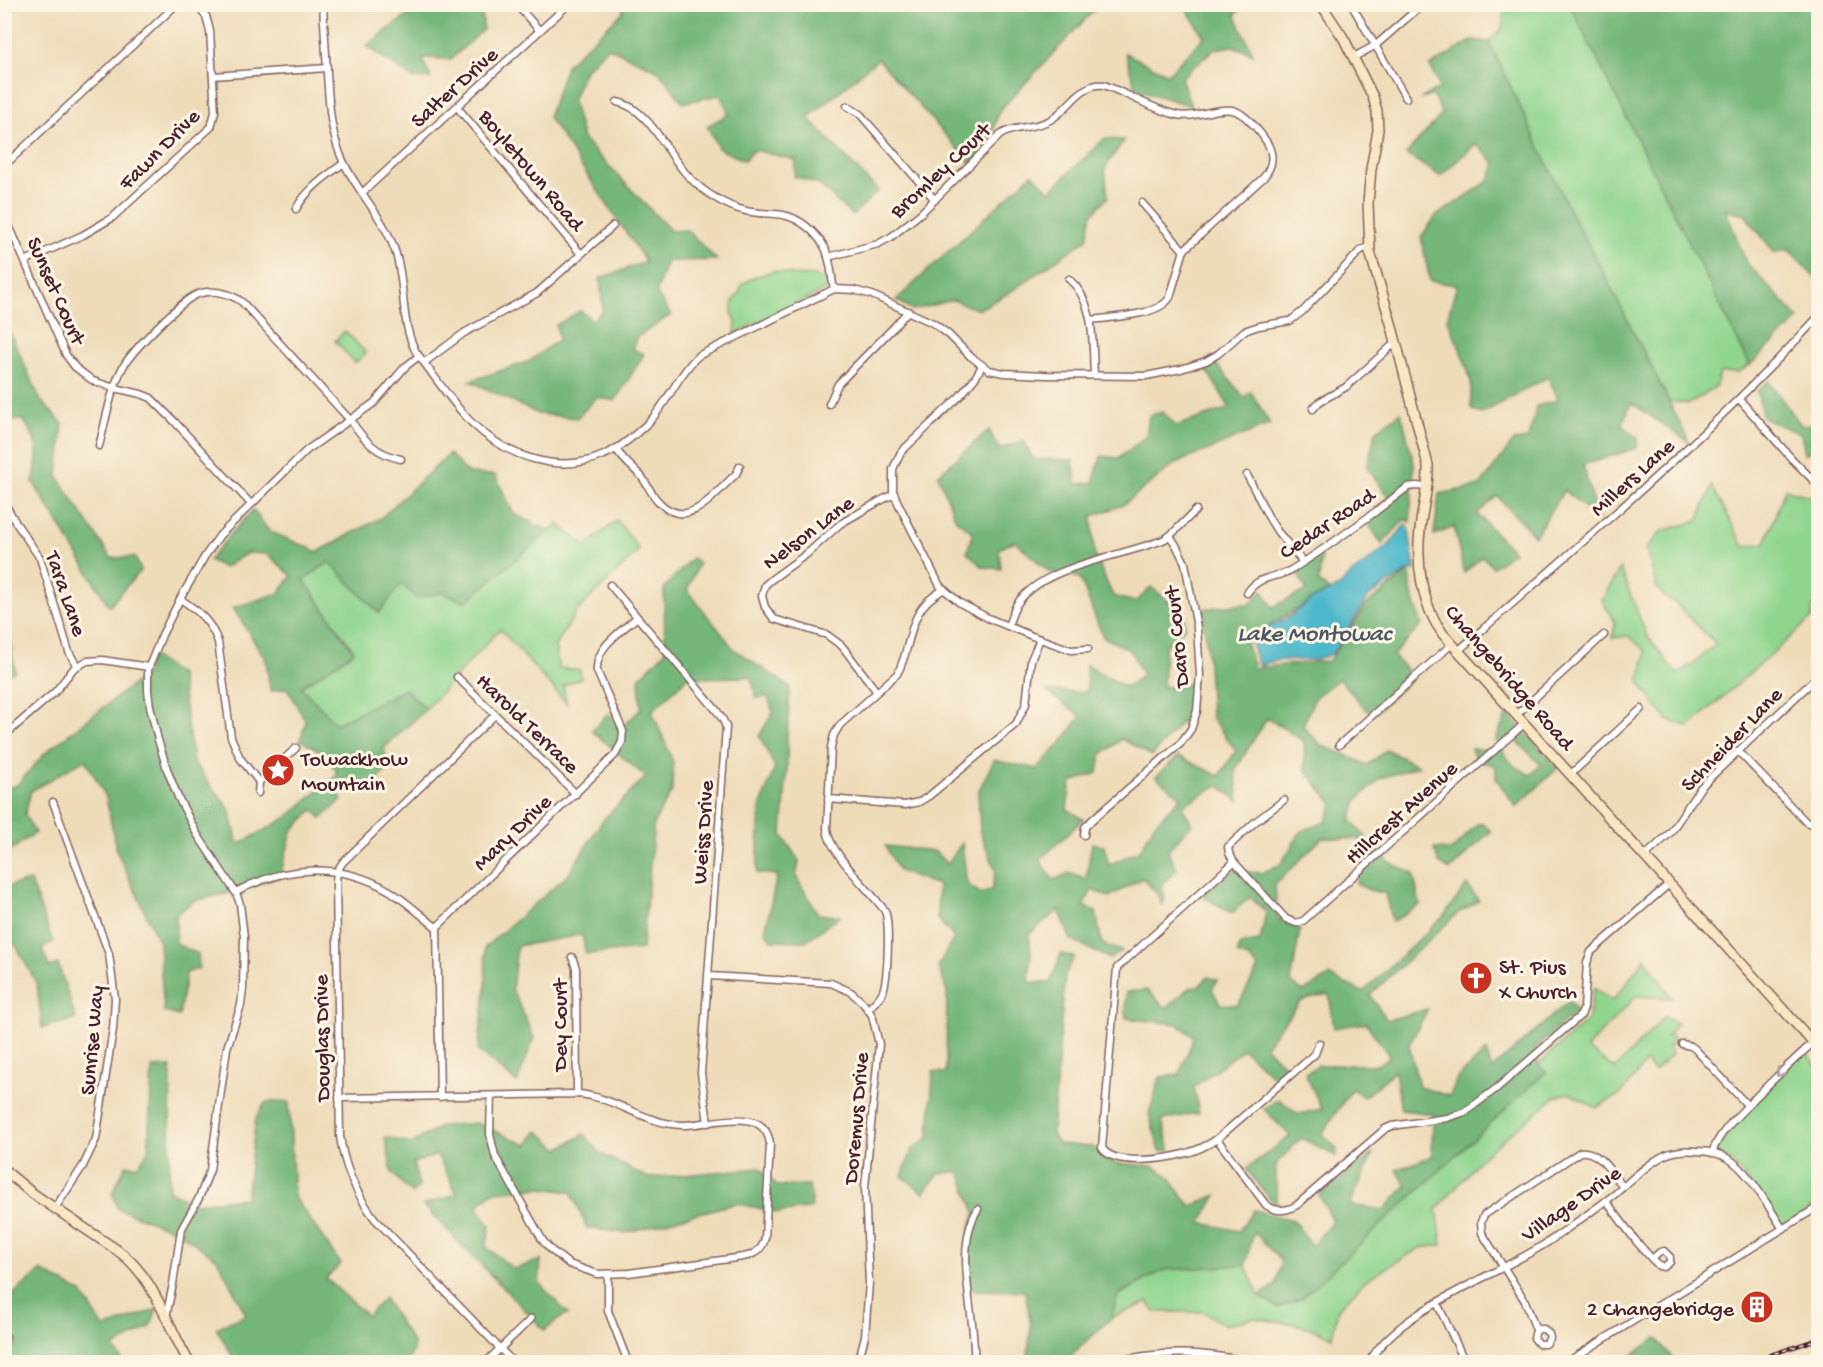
<svg xmlns="http://www.w3.org/2000/svg" width="1823" height="1367" viewBox="0 0 1823 1367" font-family="'Gochi Hand',sans-serif">
<rect width="100%" height="100%" fill="#fcf5e5"/>
<filter id="ink" filterUnits="userSpaceOnUse"><feTurbulence type="fractalNoise" baseFrequency=".0167" numOctaves="2"/><feDisplacementMap in="SourceGraphic" scale="12" xChannelSelector="R" yChannelSelector="G"/><feConvolveMatrix kernelMatrix="1 2 1 2 8 2 1 2 1" color-interpolation-filters="sRGB"/></filter>
<filter id="wash" filterUnits="userSpaceOnUse"><feTurbulence type="fractalNoise" baseFrequency=".008" numOctaves="4" result="noise"/><feDisplacementMap in="SourceGraphic" scale="24" xChannelSelector="R" yChannelSelector="G"/><feGaussianBlur stdDeviation="1.35" result="paint"/><feColorMatrix in="noise" values="0 0 0 0 0 0 0 0 0 0 0 0 0 0 0 0 0 1.4 0 .05"/><feComposite in="paint" operator="in"/></filter>
<g filter="url(#wash)">
<rect width="100%" height="100%" fill="#eedcb9"/>
<g fill="#90d58e" stroke="#6d7a5c" stroke-width="1.5">
<polygon points="1505,5 1570,5 1750,365 1739,372 1720,373 1715,387 1689,404 1669,401 1602,270 1571,213 1489,42 1502,29"/>
<path d="M773,271C780,272 787,274 794,275C813,277 815,272 831,287L735,334L736,321L732,312L733,301L739,294L742,284L755,277Z"/>
<polygon points="345,331 366,353 355,363 335,341"/>
<polygon points="1712,486 1744,547 1765,543 1785,489 1818,499 1818,603 1812,607 1812,618 1689,727 1667,720 1639,682 1646,652 1629,636 1613,638 1615,622 1602,600 1620,568 1647,636 1677,674 1691,665 1716,644 1675,603 1665,597 1657,588 1646,549 1662,531 1698,521"/>
<polygon points="617,520 639,550 577,611 555,646 559,668 580,670 581,678 563,686 567,704 500,629 426,709 405,689 336,724 300,687 354,651 304,580 329,562 401,583 417,598 443,592 465,602 558,524 586,546"/>
<polygon points="1645,958 1672,998 1636,996 1587,1048 1615,1069 1664,1017 1677,1023 1666,1037 1671,1034 1674,1038 1672,1043 1668,1047 1672,1055 1654,1071 1646,1062 1621,1094 1596,1108 1569,1093 1555,1097 1483,1156 1437,1209 1442,1245 1420,1248 1366,1280 1338,1309 1332,1337 1305,1326 1253,1318 1224,1325 1205,1312 1155,1312 1148,1302 1111,1318 1118,1295 1164,1270 1245,1265 1259,1296 1278,1308 1546,1072 1538,1065 1588,1019 1594,988 1613,1001"/>
<polygon points="1803,1050 1818,1067 1818,1203 1782,1228 1734,1164 1713,1151 1777,1074"/>
</g>
<g fill="#74b679" stroke="#5f6a52" stroke-width="1.5" fill-rule="evenodd">
<polygon points="1094,4 1098,6 999,111 989,145 971,164 878,59 808,118 878,191 852,216 820,185 794,176 796,160 754,150 744,160 719,149 707,126 729,114 720,95 683,103 659,71 608,47 585,70 572,100 583,139 671,231 687,230 717,260 667,261 656,293 671,315 637,337 632,349 644,354 615,401 597,397 577,418 538,414 470,381 530,361 559,339 556,325 580,311 593,320 603,310 600,278 646,262 548,117 567,64 623,12 622,5"/>
<polygon points="422,5 482,5 483,30 451,59 422,58 431,78 413,78 366,46"/>
<polygon points="1184,5 1246,5 1235,14 1253,54 1233,46 1214,49 1181,78 1191,106 1136,89 1125,53 1168,74 1204,37"/>
<polygon points="1570,5 1818,5 1818,281 1789,250 1774,252 1745,215 1725,208 1746,262 1799,319 1750,365"/>
<polygon points="1473,40 1489,42 1571,213 1602,270 1690,443 1631,403 1622,425 1638,438 1637,448 1583,465 1598,519 1564,490 1535,536 1497,496 1477,514 1514,552 1493,567 1482,556 1464,573 1454,527 1434,535 1439,494 1480,486 1514,441 1528,439 1537,406 1558,400 1548,377 1481,414 1471,409 1471,382 1464,358 1447,319 1457,285 1430,281 1421,237 1436,216 1489,181 1495,163 1476,144 1440,176 1406,154 1442,114 1433,95 1420,99 1440,88 1430,66"/>
<polygon points="1104,139 1124,140 1105,168 1108,197 1092,214 1087,239 1007,294 978,310 953,300 913,310 896,300 1032,174 1050,191"/>
<path d="M5,322L41,401L63,424L58,477L111,558L135,557L141,570L109,606L33,482C39,457 40,442 23,420H5V411L9,389L5,374Z"/>
<path d="M1211,358L1244,397L1251,392L1270,424L1175,464L1123,505L1092,516L1094,553L1113,596L1136,602L1151,587L1184,614L1185,627L1165,647L1163,687L1184,686L1193,680L1190,712L1152,756L1122,739L1101,755L1098,773L1071,782L1067,809L1083,819L1040,860L1053,880L1069,873L1086,879L1092,843L1104,846L1109,865L1140,850L1154,825L1181,797L1156,777L1178,756L1219,776L1236,751L1211,717L1207,648L1202,609L1251,603L1262,590L1273,607L1307,590L1296,571L1321,557L1319,582L1329,590L1245,640L1254,668L1329,661L1366,605L1409,572L1412,594L1422,625L1393,655L1413,678L1372,716L1339,679L1315,697L1303,726L1322,746L1341,753L1367,765L1387,750L1419,766L1381,778L1357,800L1351,821L1390,863L1413,873L1420,905L1392,922L1385,893L1369,890L1356,883L1370,851L1359,839L1322,838L1275,885L1277,917L1300,930L1291,982L1303,992L1329,976L1363,992L1443,917L1467,885L1479,901L1458,913L1370,995L1387,1020L1428,1009L1409,1045L1419,1087L1450,1096L1457,1078L1486,1051L1492,1069L1569,1001L1577,1011L1536,1048L1538,1065L1546,1072L1302,1298L1278,1308L1259,1296L1276,1285L1281,1261L1254,1232L1245,1265L1164,1270L1118,1295L1111,1318L1065,1362H1027L1031,1326L1025,1291L966,1290L970,1227L975,1213L960,1172L939,1173L924,1193L902,1176L912,1150L929,1137L933,1072L946,1073L947,991L938,966L954,938L937,918L938,885L899,871L885,846L934,851L947,864L962,843L967,884L982,894L992,889L996,871L980,832L978,792L994,760L1037,769L1061,743L1081,716L1046,691L1087,692L1086,665L1125,687L1143,675L1130,650L1103,637L1080,578L1048,571L1015,541L999,549L1001,569L983,567L967,552L973,532L956,520L938,475L989,430L999,449L1024,441L1033,459L1073,460L1076,484L1093,483L1101,456L1119,458L1146,436L1149,415L1163,412L1176,426L1230,408L1202,363ZM1267,718L1304,741L1305,770L1333,804L1326,822L1301,831L1281,864L1261,873L1233,870L1201,895L1232,913L1250,897L1266,912L1260,941L1240,944L1237,954L1249,958L1258,968L1238,1005L1220,1004L1212,989L1218,980L1208,977L1200,985L1189,988L1166,1008L1147,990L1126,992V1018L1177,1024L1194,1037L1179,1075L1160,1077L1149,1114L1160,1151L1170,1150L1162,1120L1199,1113L1194,1087L1243,1049L1276,1079L1287,1068L1265,1046L1301,1001L1329,994L1334,1028L1366,1023L1390,1057L1377,1065H1319L1305,1073L1322,1109L1299,1114L1278,1099L1264,1109L1290,1136L1246,1169L1276,1206V1164L1301,1138L1336,1156L1337,1149L1322,1134L1352,1089L1364,1097L1395,1071L1401,1110L1433,1114L1432,1156L1397,1170L1406,1186L1384,1210L1350,1205L1373,1153L1319,1195L1333,1221L1312,1246L1293,1220L1254,1210L1239,1231L1201,1223L1217,1195L1191,1206L1179,1192L1170,1177L1153,1166L1115,1163L1093,1147L1058,1144L1052,1134L1065,976L1074,957L1061,954L1050,983L1029,982L1031,952L1029,934L1059,910L1071,940L1110,959L1122,951L1102,944L1096,912L1083,906L1092,890L1109,897L1143,878L1157,894L1162,905L1164,896L1162,884L1177,869L1168,850L1192,824L1182,806L1218,785L1239,801L1235,770Z"/>
<polygon points="1768,381 1801,425 1818,424 1818,450 1805,453 1801,434 1763,418 1757,391"/>
<polygon points="1401,412 1414,464 1410,522 1405,519 1382,544 1366,520 1392,502 1367,467 1376,431"/>
<polygon points="449,454 469,474 495,475 514,514 549,531 465,602 443,592 417,598 401,584 379,613 329,562 304,580 354,652 301,687 336,724 405,689 426,709 384,748 388,769 363,792 349,777 336,791 342,800 321,819 314,809 292,831 280,876 235,892 193,901 176,915 176,944 198,954 199,968 186,973 179,1016 164,1012 159,942 117,852 106,797 85,759 31,791 25,815 35,833 5,854 5,789 17,785 46,752 145,675 152,656 180,675 193,762 230,810 238,845 286,818 338,774 326,754 300,740 306,722 287,688 270,691 266,660 233,608 279,593 292,576 267,554 247,553 224,568 209,560 229,536 253,510 269,531 318,552 382,517"/>
<polygon points="692,558 699,563 687,590 734,649 790,687 787,739 787,768 782,835 799,861 796,877 818,914 840,916 806,941 772,940 765,932 777,875 757,873 760,808 775,767 759,736 773,713 768,697 756,698 751,677 687,678 652,711 673,762 672,791 654,822 642,949 586,954 582,935 517,946 512,989 534,1038 517,1083 478,1051 486,987 485,947 568,875 602,821 646,777 592,731 608,714 623,726 641,709 639,678 665,652 664,588"/>
<polygon points="4,608 15,671 5,676 4,676"/>
<polygon points="1507,713 1558,768 1516,807 1496,778 1496,766 1476,760 1471,749 1501,749 1513,765 1530,775 1541,765 1516,740 1495,742"/>
<polygon points="1477,824 1483,824 1491,831 1450,870 1439,863 1434,849 1452,850"/>
<polygon points="30,881 53,942 42,948 49,967 58,964 76,1019 42,1028 37,984 15,944 5,951 5,887"/>
<polygon points="171,1067 169,1191 195,1203 246,1198 256,1117 266,1102 289,1102 294,1197 341,1264 326,1278 367,1316 384,1298 414,1345 411,1356 402,1362 236,1362 216,1328 246,1315 218,1260 179,1232 118,1209 112,1193 126,1165 138,1165 148,1152 152,1068"/>
<polygon points="476,1123 527,1145 538,1131 559,1149 584,1134 601,1154 648,1178 760,1168 777,1186 809,1185 812,1208 778,1213 737,1203 625,1233 587,1228 571,1192 541,1188 493,1192 477,1206 490,1226 486,1247 514,1269 541,1260 539,1283 568,1314 557,1320 545,1331 423,1205 457,1194 437,1155 413,1163 419,1186 412,1194 392,1173 385,1137 411,1144 442,1126"/>
<polygon points="41,1271 82,1293 104,1328 157,1309 150,1327 114,1347 123,1362 5,1362 4,1355 16,1345 5,1329 5,1301"/>
<polygon points="1657,1338 1675,1362 1621,1362"/>
</g>
<polygon fill="#4db8ca" stroke="#4c6c7a" stroke-width="1.5" points="1405,525 1408,525 1415,570 1407,572 1369,596 1332,654 1316,660 1280,660 1266,663 1260,666 1257,662 1251,641 1270,627 1289,617 1313,599 1339,587 1350,575 1389,545"/>
</g>
<g filter="url(#ink)">
<g fill="none" stroke-linecap="round" stroke-linejoin="round">
<defs>
<g id="street">
<path d="M323,4C324,27 326,50 327,73C329,104 330,134 344,163C359,194 386,220 396,254C406,286 400,322 416,352C433,374 454,406 473,424C508,457 559,475 604,455C621,448 636,434 649,422C668,403 678,374 698,356L834,289L854,290L872,295L933,323L948,334L970,356L989,370L1004,373L1045,375L1146,376L1181,369L1206,361L1218,354L1244,331L1259,326L1290,321L1303,311L1361,250L1370,246"/>
<polyline points="516,4 540,31"/>
<polyline points="1351,4 1406,98"/>
<polyline points="4,12 13,4"/>
<polyline points="1354,57 1376,45 1423,4"/>
<polyline points="213,76 327,68"/>
<path d="M617,102C650,108 666,153 688,176C703,192 725,206 746,211C759,214 771,213 783,215C800,218 817,233 825,248C831,260 831,276 834,289"/>
<polyline points="847,106 860,114 935,200"/>
<polyline points="457,107 581,254"/>
<polyline points="4,166 177,4"/>
<polyline points="362,193 569,4"/>
<polyline points="1142,203 1184,251"/>
<path d="M296,209C307,189 326,176 344,163"/>
<polyline points="4,214 66,355 75,367 93,381 115,388 141,394 151,398 174,421 251,504"/>
<path d="M828,257L878,244L891,237L921,213L1000,135C1015,125 1035,129 1050,120C1069,110 1080,82 1104,85C1128,94 1152,109 1177,115C1196,119 1214,107 1232,110C1245,112 1269,140 1271,153C1273,162 1269,171 1263,178L1184,250L1170,297C1160,316 1112,317 1091,320"/>
<polyline points="25,261 83,235 112,218 211,127 215,112 210,31 206,16 196,4"/>
<path d="M1069,279C1096,303 1092,342 1094,375"/>
<polyline points="425,362 464,333 537,293 613,226"/>
<polyline points="982,366 975,378 960,396 901,452 893,469 893,491 899,505 940,586 960,603 988,618 1032,636 1071,650 1088,649"/>
<polyline points="1740,400 1792,459 1818,485"/>
<polyline points="829,404 838,384 894,327 908,311"/>
<polyline points="1313,409 1319,402 1346,387 1396,342"/>
<path d="M99,446C106,421 110,391 123,367C132,351 181,300 198,294C213,289 230,293 242,302L351,421C365,441 376,454 401,459"/>
<path d="M616,449C623,460 632,467 641,476C648,485 652,496 660,503C689,532 715,493 736,474L740,466"/>
<polyline points="1247,475 1269,518 1277,531 1303,562"/>
<polyline points="4,502 16,523 40,558 69,652 77,666"/>
<polyline points="610,585 717,711 723,720 726,727 701,1073 708,1123"/>
<path d="M1247,593C1259,575 1274,579 1291,570C1320,552 1348,532 1375,512C1386,504 1397,495 1408,487L1416,486L1428,487"/>
<path d="M180,599C198,610 211,622 218,642L231,737L240,758L259,782L258,793"/>
<path d="M1008,626C1011,618 1013,611 1017,604C1044,564 1123,557 1165,539L1174,532L1196,510"/>
<path d="M1458,651C1581,543 1707,438 1818,317"/>
<polyline points="457,677 576,794"/>
<polyline points="877,692 842,646 827,635 774,619 765,607 762,596 765,585 772,579 808,553 840,524 878,502 894,494"/>
<path d="M495,715L343,862L337,871L336,881L340,1136C344,1167 356,1194 375,1219L513,1362"/>
<polyline points="1516,715 1604,635"/>
<polyline points="4,736 55,692 74,668 87,661 102,660 149,667"/>
<polyline points="1339,745 1452,644"/>
<polyline points="1738,751 1806,822 1818,827"/>
<polyline points="1570,775 1641,709"/>
<polyline points="259,782 296,748"/>
<polyline points="828,799 905,805 919,802 929,796 1016,724 1026,704 1031,660 1040,639"/>
<path d="M1284,800L1255,822L1228,847L1229,853L1234,862L1117,968L1102,1148C1114,1167 1167,1159 1187,1153C1198,1150 1208,1145 1217,1139L1315,1054L1319,1043"/>
<polyline points="53,802 109,954 115,999 113,1029 96,1139 83,1166 55,1208"/>
<polyline points="1084,835 1085,827 1093,819 1180,744 1191,729 1197,711 1200,675 1197,628 1185,563 1176,545 1170,536"/>
<polyline points="1644,857 1670,833 1701,787 1715,773 1812,682 1818,673"/>
<polyline points="1234,862 1286,919 1296,923 1303,921 1524,724"/>
<path d="M236,892C285,865 341,862 390,891C407,902 422,916 437,928"/>
<polyline points="572,957 576,968 577,1094"/>
<polyline points="709,976 831,983 851,992 863,1003 872,1015 879,1044 865,1187 869,1283 865,1336 861,1351 854,1362"/>
<path d="M868,1009C874,1003 880,998 883,991C888,978 890,923 885,911C870,890 829,853 827,829L831,747L834,735L840,725L897,674C910,652 908,623 925,604C930,598 937,594 944,589"/>
<polyline points="1682,1044 1691,1046 1695,1049 1748,1106"/>
<path d="M440,1097L437,927L615,755L622,742L623,731L597,671C595,647 621,632 637,617"/>
<path d="M339,1098L577,1094C614,1096 644,1124 682,1125C709,1126 765,1103 770,1144L765,1238C763,1249 754,1255 743,1257L629,1273L597,1274L569,1264L551,1250L543,1241L495,1156L490,1134L491,1096"/>
<path d="M1217,1139L1266,1205C1276,1212 1286,1212 1297,1205L1385,1129L1392,1126L1447,1118L1465,1112L1497,1088L1581,1015L1584,1008L1587,963L1591,952L1669,884"/>
<path d="M1712,1153C1719,1132 1737,1117 1752,1101C1772,1081 1792,1061 1814,1042"/>
<polyline points="1606,1201 1636,1241 1652,1259"/>
<polygon points="1664,1251 1670,1257 1670,1262 1664,1267 1659,1266 1652,1259 1660,1252"/>
<polyline points="608,1275 608,1311 628,1362"/>
<polyline points="1437,1303 1465,1362"/>
<polyline points="166,1317 173,1284 181,1230 199,1198 210,1170 227,1048 241,1005 243,988 244,937 240,904 236,893 197,834 178,797 168,772 158,740 150,706 148,691 148,669 162,635 180,599 205,556 220,535 307,450 374,403 405,367 419,356"/>
<polygon points="1540,1329 1544,1329 1549,1334 1550,1338 1546,1344 1539,1344 1534,1338 1536,1330"/>
<path d="M1536,1330L1525,1301L1482,1233L1481,1222L1484,1215L1580,1152C1599,1149 1612,1174 1623,1187"/>
<polyline points="4,1337 6,1337"/>
<polyline points="486,1362 531,1319"/>
<path d="M974,1362C977,1317 952,1250 978,1209"/>
<path d="M1113,1362C1157,1351 1204,1351 1248,1362"/>
<path d="M1369,1362C1398,1309 1497,1276 1548,1242C1571,1226 1593,1211 1615,1194C1630,1181 1647,1164 1665,1155C1675,1151 1686,1150 1696,1151C1706,1151 1719,1153 1727,1158C1748,1168 1770,1210 1783,1229"/>
<polyline points="1567,1362 1818,1207"/>
</g>
<g id="secondary">
<path d="M1321,4L1344,39L1373,97L1377,111L1378,130L1371,169L1368,203L1370,252L1391,323L1428,465C1429,488 1422,508 1420,530C1416,565 1422,606 1443,634L1818,1048"/>
<path d="M4,1170L32,1193L117,1250C155,1277 166,1324 189,1362"/>
</g>
</defs>
<use href="#street" stroke="#83615d" stroke-width="9"/>
<use href="#secondary" stroke="#83615d" stroke-width="12"/>
<use href="#street" stroke="#fff" stroke-width="6"/>
<use href="#secondary" stroke="#f9e7c3" stroke-width="9"/>
<defs>
<polyline id="rail" points="1749,1362 1818,1339"/>
</defs>
<use href="#rail" stroke="#4a1f2b" stroke-width="4"/>
<use href="#rail" stroke="#fcf5e5" stroke-width="1.5" stroke-dasharray="4.5" stroke-linecap="butt"/>
</g>
<defs><path id="oneway-chevron" d="M-2-3.5L2.5 0L-2 3.5" fill="none" stroke-width="1.6" stroke-linecap="round" stroke-linejoin="round" transform="scale(1.5)"/></defs>
<use stroke="#ae9aa0" href="#oneway-chevron" transform="translate(1780 1073) rotate(136)"/>
</g>
<defs>
<symbol id="sight-disc" viewBox="-11 -11 22 22"><circle r="9.5" fill="#c8321e" stroke="#fcf5e5"/><path d="M0-6L1.8-2.2L6-1.7L2.9 1.2L3.7 5.4L0 3.3L-3.7 5.4L-2.9 1.2L-6-1.7L-1.8-2.2Z" fill="#fff"/></symbol>
<symbol id="church-disc" viewBox="-11 -11 22 22"><circle r="9.5" fill="#c8321e" stroke="#fcf5e5"/><path d="M-1.2-6h2.4v3.5h3.3v2.4h-3.3V6h-2.4V-.1h-3.3v-2.4h3.3Z" fill="#fff"/></symbol>
<symbol id="building-disc" viewBox="-11 -11 22 22"><circle r="9.5" fill="#c8321e" stroke="#fcf5e5"/><path d="M-4-6H4V6H1V3H-1V6H-4ZM-2.5-4.3h1.7v1.8h-1.7ZM.8-4.3h1.7v1.8H.8ZM-2.5-1h1.7V.8h-1.7ZM.8-1h1.7V.8H.8Z" fill="#fff"/></symbol>
</defs>
<g fill-rule="evenodd">
<use href="#sight-disc" x="259" y="751" width="38" height="38"/>
<use href="#church-disc" x="1457" y="959" width="38" height="38"/>
<use href="#building-disc" x="1738" y="1288" width="38" height="38"/>
</g>
<g text-anchor="middle" stroke-width="6" stroke-linejoin="round" paint-order="stroke">
<g font-size="22" fill="#4a1f2b" stroke="#fcf5e5">
<text transform="translate(453 86) rotate(-42)" y="8">Salter Drive</text>
<text transform="translate(158 148) rotate(-45)" y="8">Fawn Drive</text>
<text transform="translate(533 169) rotate(50)" y="8">Boyletown Road</text>
<text transform="translate(939 169) rotate(-43)" y="8">Bromley Court</text>
<text transform="translate(58 290) rotate(66)" y="8">Sunset Court</text>
<text transform="translate(1631 476) rotate(-42)" y="8">Millers Lane</text>
<text transform="translate(1326 522) rotate(-34)" y="8">Cedar Road</text>
<text transform="translate(807 531) rotate(-37)" y="8">Nelson Lane</text>
<text transform="translate(68 593) rotate(71)" y="8">Tara Lane</text>
<text transform="translate(1175 637) rotate(-96)" y="8">Daro Court</text>
<text transform="translate(1511 676) rotate(49)" y="8">Changebridge Road</text>
<text transform="translate(529 722) rotate(44)" y="8">Harold Terrace</text>
<text transform="translate(1730 738) rotate(-46)" y="8">Schneider Lane</text>
<text transform="translate(1400 811) rotate(-42)" y="8">Hillcrest Avenue</text>
<text transform="translate(511 831) rotate(-44)" y="8">Mary Drive</text>
<text transform="translate(701 832) rotate(-86)" y="8">Weiss Drive</text>
<text transform="translate(558 1025) rotate(-90)" y="8">Dey Court</text>
<text transform="translate(320 1038) rotate(-91)" y="8">Douglas Drive</text>
<text transform="translate(90 1040) rotate(-85)" y="8">Sunrise Way</text>
<text transform="translate(854 1118) rotate(-85)" y="8">Doremus Drive</text>
<text transform="translate(1570 1202) rotate(-35)" y="8">Village Drive</text>
</g>
<g font-size="22" fill="#4a1f2b" stroke="#fcf5e5" text-anchor="start">
<text x="301" y="765">Towackhow<tspan x="301" dy="25">Mountain</tspan></text>
<text x="1499" y="973">St. Pius<tspan x="1499" dy="25">X Church</tspan></text>
<text x="1734" y="1315" text-anchor="end">2 Changebridge</text>
</g>
<g font-size="24" font-style="italic" fill="#4b5563" stroke="#fcf5e5">
<text x="1314" y="640">Lake Montowac</text>
</g>
</g>
<rect width="1823" height="1367" fill="none" stroke="#fcf5e5" stroke-width="24"/>
</svg>
